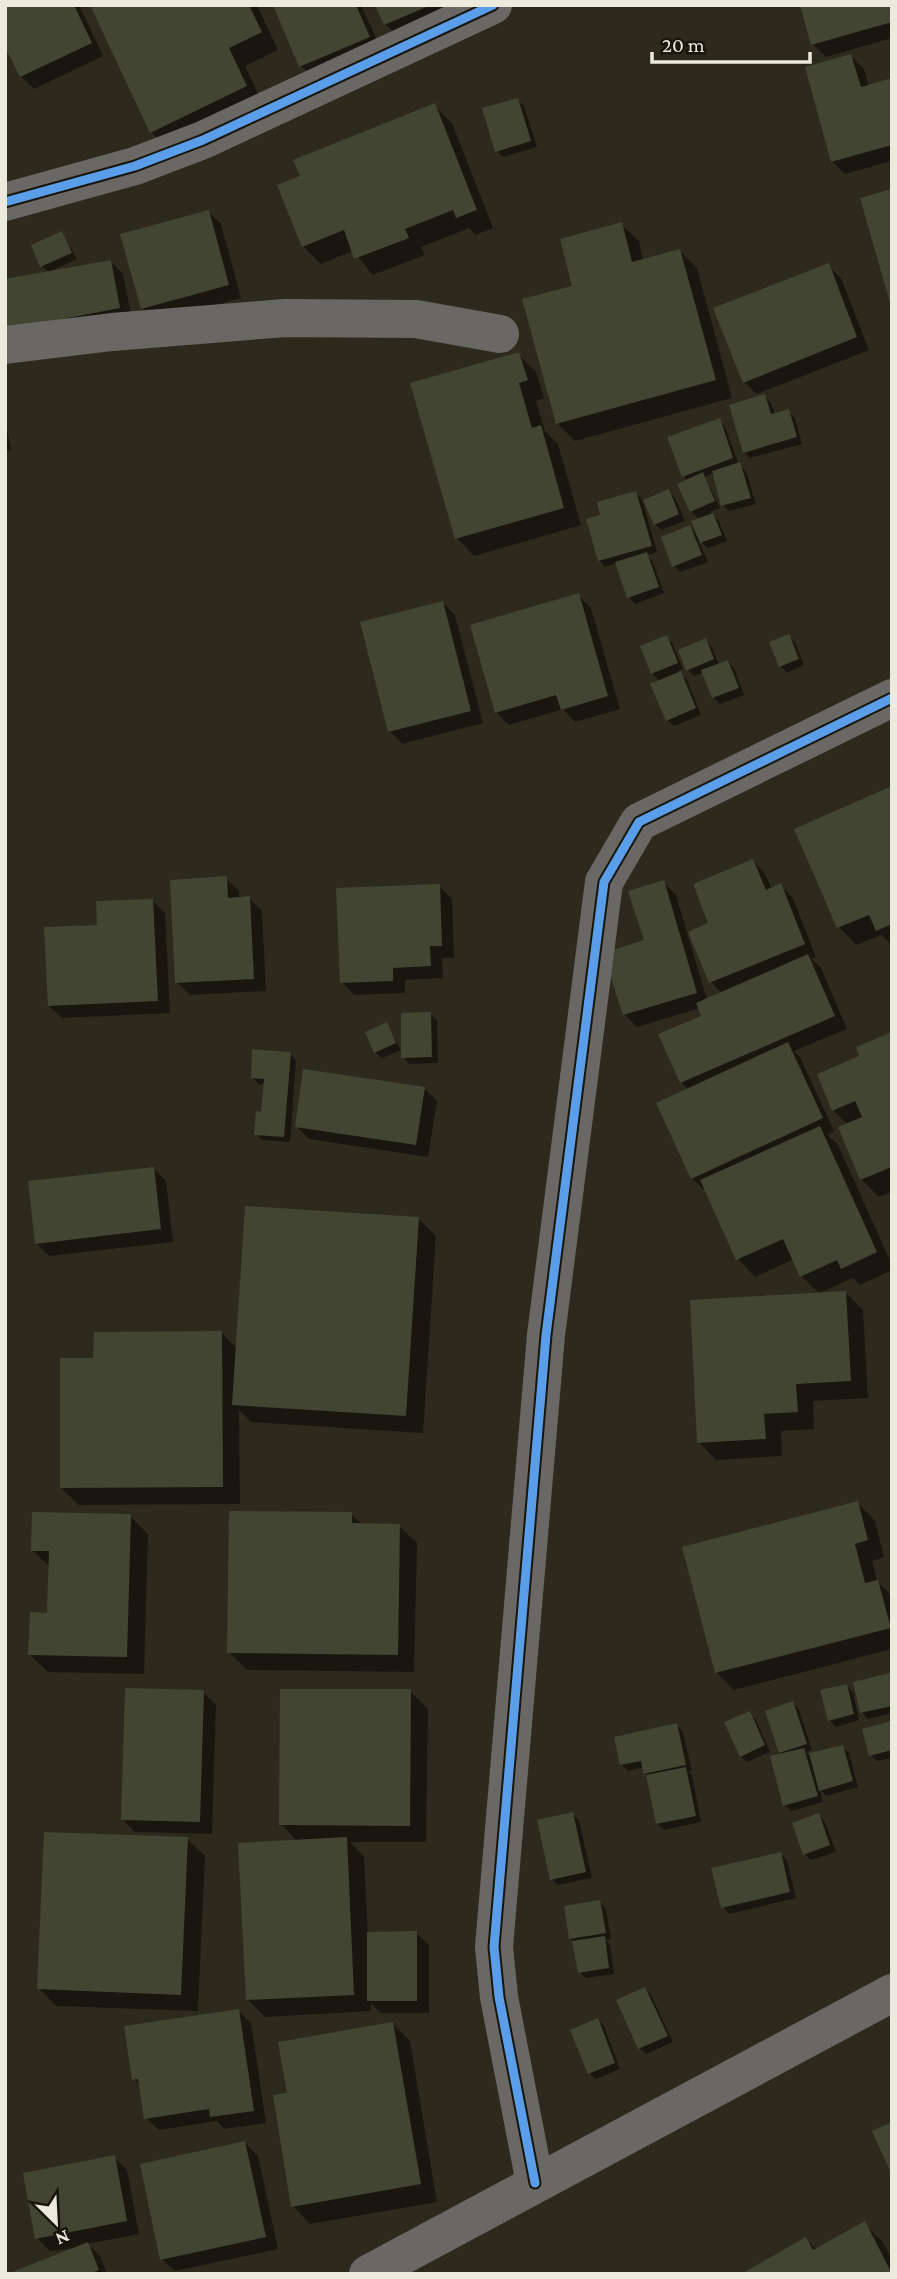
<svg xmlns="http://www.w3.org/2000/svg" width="897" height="2279" viewBox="0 0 897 2279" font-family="'Crimson Pro',serif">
<rect width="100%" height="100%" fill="#2d2a1d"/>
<g fill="#0007">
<polygon points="5,5 79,5 103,56 34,89 21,76"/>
<polygon points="92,5 257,5 278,50 245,66 263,104 169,149 151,132"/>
<polygon points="275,5 361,5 381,49 314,78 301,66"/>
<polygon points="377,5 458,5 398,37 385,24"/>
<polygon points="892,5 892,38 826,57 813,44"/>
<polygon points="851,56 864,69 869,86 892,80 892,161 845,174 832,161"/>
<polygon points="517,100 524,106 537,147 503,157 497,151"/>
<polygon points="434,106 452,123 493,228 475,235 469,228 421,247 425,255 373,275 353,251 321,264 303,246"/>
<polygon points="208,212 221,224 241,298 155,321 142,308"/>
<polygon points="621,224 639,241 643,260 680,251 697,268 732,398 575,441 557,423 574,287"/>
<polygon points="62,233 77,259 49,272 111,262 123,274 132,320 5,338 49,273 42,266"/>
<polygon points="828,266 841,278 869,350 757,394 744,382"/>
<polygon points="518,354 536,372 544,398 536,401 545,431 558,444 581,525 474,556 457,538"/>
<polygon points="765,396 771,403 775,415 788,411 795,418 802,444 750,458 744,452"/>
<polygon points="5,418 11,450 5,451"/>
<polygon points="719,420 725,427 739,465 746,471 756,504 729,511 723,505 714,473 705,477 720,508 710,512 719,521 727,541 708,548 698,539 708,562 680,572 674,566 689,527 699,537 700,520 691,511 688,481 683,476"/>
<polygon points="669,491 675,498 685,521 661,530 655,524"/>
<polygon points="635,493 642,499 657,552 647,555 652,560 664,593 635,604 629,597 617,563 605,567 599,560"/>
<polygon points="578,595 591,608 620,709 575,722 563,709 509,725 496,712"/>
<polygon points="442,602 455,615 483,723 402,744 390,731"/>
<polygon points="788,636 795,642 804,665 787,673 781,666 771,643"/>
<polygon points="666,637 672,643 683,669 678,671 687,680 701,715 674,726 667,720 661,682 652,673"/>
<polygon points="706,640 712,647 719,665 728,662 734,668 744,695 720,704 713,697 704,672 694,676 688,670"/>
<polygon points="892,788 892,945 881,935 856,945 839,927 796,830"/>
<polygon points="753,861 765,874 772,889 780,885 793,898 816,957 811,959 821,968 847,1029 794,1051 800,1057 834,1131 827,1135 838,1145 892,1265 892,1270 860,1285 853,1278 819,1293 801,1276 794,1259 755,1277 738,1259 705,1191 692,1178 689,1090 681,1082 703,1017 700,1008 637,1027 624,1014 663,882 676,895 707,1000 722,993 711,982 691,933 710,924"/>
<polygon points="226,878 239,891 239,899 249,898 262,911 266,991 190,995 177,982"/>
<polygon points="439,886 452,899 454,958 442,958 443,978 405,980 405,993 354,995 342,982"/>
<polygon points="152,900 165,913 170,1013 62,1018 49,1006 99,926"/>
<polygon points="430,1014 437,1020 438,1063 409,1064 403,1057"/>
<polygon points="387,1025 401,1050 382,1058 375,1052"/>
<polygon points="892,1034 892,1192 879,1197 861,1179 840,1128 848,1125 833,1110 861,1057"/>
<polygon points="290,1054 296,1060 290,1142 262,1140 256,1134 263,1114 265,1084 259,1084 253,1078"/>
<polygon points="425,1089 437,1101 428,1157 309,1139 297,1127"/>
<polygon points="154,1169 166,1181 173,1242 49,1256 36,1243"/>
<polygon points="419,1219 436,1236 423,1433 251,1422 239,1410 240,1504 79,1505 61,1488 95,1360 221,1332 237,1349"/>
<polygon points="846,1293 863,1310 868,1398 813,1401 814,1429 781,1431 782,1456 716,1460 699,1442"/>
<polygon points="858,1503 875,1521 884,1557 872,1561 877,1581 892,1596 892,1649 734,1690 717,1673"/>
<polygon points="351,1514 363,1525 399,1526 417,1543 414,1672 247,1670 229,1652"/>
<polygon points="130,1516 148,1534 144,1674 48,1672 30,1655 48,1615 50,1567 33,1551"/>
<polygon points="890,1675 892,1713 868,1719 862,1712"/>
<polygon points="847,1686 853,1692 859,1720 836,1727 829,1720"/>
<polygon points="410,1691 428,1709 426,1842 350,1842 364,1857 368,1934 416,1933 429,1945 429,2013 381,2013 371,2003 371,2011 265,2017 247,1999 298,1842 281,1824"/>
<polygon points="203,1692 216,1705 212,1834 135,1832 123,1820"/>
<polygon points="793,1703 799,1710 812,1750 806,1752 809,1755 842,1747 849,1753 858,1787 826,1796 820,1789 823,1802 791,1811 785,1805 782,1755 767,1712"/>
<polygon points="749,1713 756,1720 770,1752 747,1762 741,1756"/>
<polygon points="892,1723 892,1758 877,1761 870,1755"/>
<polygon points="677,1725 683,1732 692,1771 688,1772 692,1775 701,1822 664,1830 657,1824 644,1767 628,1771 621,1764"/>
<polygon points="572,1814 579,1820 592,1878 558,1885 552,1879"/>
<polygon points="819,1815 825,1822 836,1852 811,1860 805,1854"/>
<polygon points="187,1839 205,1856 198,2011 56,2006 39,1988"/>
<polygon points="781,1854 787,1860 796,1898 729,1914 723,1907"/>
<polygon points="599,1902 606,1909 611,1939 606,1940 610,1945 614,1974 586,1978 580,1972 574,1942 570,1938"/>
<polygon points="645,1989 651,1995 673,2042 646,2054 640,2048"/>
<polygon points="238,2011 251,2023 266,2123 224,2129 217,2121 159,2130 146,2118 141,2087 134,2079"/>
<polygon points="598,2020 604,2026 620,2069 596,2079 589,2073"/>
<polygon points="393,2024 410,2041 437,2202 310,2224 293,2206 289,2094"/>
<polygon points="245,2143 258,2156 278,2249 175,2271 162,2259"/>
<polygon points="114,2157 127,2170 139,2234 87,2244 100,2256 107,2274 12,2274 77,2248 50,2251 37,2238"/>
<polygon points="864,2224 882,2241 892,2259 892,2274 744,2274 806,2239 817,2250"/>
</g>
<g fill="#424532">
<polygon points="5,5 74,5 92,43 20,77 5,47"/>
<polygon points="90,5 249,5 262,32 229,48 247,86 150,133"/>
<polygon points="273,5 356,5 370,37 299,67"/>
<polygon points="375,5 431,5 384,25"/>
<polygon points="800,5 892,5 892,22 811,45"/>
<polygon points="851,54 861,87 892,78 892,145 831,162 805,67"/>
<polygon points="518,98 531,141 495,152 482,108"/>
<polygon points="435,103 477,210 456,218 453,210 405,229 409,238 354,259 344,230 302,247 277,185 300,176 293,160"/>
<polygon points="892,189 892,306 891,306 860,198"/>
<polygon points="209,210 229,285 141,309 120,234"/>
<polygon points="622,222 632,262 680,249 716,380 556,424 522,299 572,286 560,239"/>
<polygon points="62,231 72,253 40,267 31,245"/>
<polygon points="111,260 120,308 5,330 5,279"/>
<polygon points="829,263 857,337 743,383 713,308"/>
<polygon points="519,352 528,380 519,383 532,428 541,425 564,508 455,539 410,383"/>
<polygon points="765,394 771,414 789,409 797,437 743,453 729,405"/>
<polygon points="720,418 733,458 682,477 667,437"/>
<polygon points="740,462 751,498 721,506 712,471"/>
<polygon points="703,472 715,501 690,512 677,484"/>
<polygon points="669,489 679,514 654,525 643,500"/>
<polygon points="636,491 652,546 598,561 586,519 600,515 597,502"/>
<polygon points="713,513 722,535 700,543 691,521"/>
<polygon points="690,525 702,555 672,567 661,537"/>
<polygon points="647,552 659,587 627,598 615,562"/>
<polygon points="579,593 608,696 561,710 556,695 495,713 470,625"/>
<polygon points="443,601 471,711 388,732 360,622"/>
<polygon points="789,634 799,659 779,667 769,642"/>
<polygon points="667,635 678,663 651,674 640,646"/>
<polygon points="706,638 714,659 686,671 678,650"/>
<polygon points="728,660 739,688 712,698 701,670"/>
<polygon points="681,671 696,708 666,721 650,684"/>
<polygon points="892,786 892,924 876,931 869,915 837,928 794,829"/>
<polygon points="753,859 766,890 781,883 805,944 709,983 688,932 708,923 693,884"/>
<polygon points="227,876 228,898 250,896 254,979 175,983 170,880"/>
<polygon points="664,880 697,993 623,1015 603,953 644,940 628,891"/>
<polygon points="440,884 442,946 430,946 431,966 393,968 393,981 340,983 336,888"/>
<polygon points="153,899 158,1001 48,1006 44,927 97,925 96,901"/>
<polygon points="808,954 835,1016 680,1083 658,1034 701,1016 696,1003"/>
<polygon points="431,1012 432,1057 401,1058 401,1013"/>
<polygon points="387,1022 396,1043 374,1053 365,1032"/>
<polygon points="892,1032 892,1167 860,1180 838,1127 862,1117 855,1101 832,1111 817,1074 859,1056 856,1047"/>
<polygon points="788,1042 823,1118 691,1179 656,1103"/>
<polygon points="252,1049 291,1052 284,1137 254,1135 256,1111 261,1112 264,1079 251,1078"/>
<polygon points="303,1069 425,1087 416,1145 295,1127"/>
<polygon points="820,1126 877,1252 841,1269 837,1260 800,1277 783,1239 736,1260 700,1180"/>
<polygon points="154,1167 161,1229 35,1244 28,1181"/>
<polygon points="245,1206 419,1217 406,1416 232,1405"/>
<polygon points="846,1291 851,1381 796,1384 798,1412 764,1414 766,1439 697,1443 690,1300"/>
<polygon points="222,1331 223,1487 60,1488 60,1358 93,1358 94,1332"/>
<polygon points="858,1501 868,1540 855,1544 865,1583 878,1580 891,1628 715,1673 682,1547"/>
<polygon points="229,1511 352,1512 352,1523 400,1524 398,1655 227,1653"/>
<polygon points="32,1512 131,1514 127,1657 28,1655 30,1612 47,1613 49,1551 31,1551"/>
<polygon points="890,1673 892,1706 860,1713 853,1682"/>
<polygon points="847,1684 854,1714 828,1721 820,1690"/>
<polygon points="125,1688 204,1690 200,1822 121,1820"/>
<polygon points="280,1689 411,1689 410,1826 279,1825"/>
<polygon points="793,1701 807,1744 779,1753 765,1711"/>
<polygon points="750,1711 765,1745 740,1757 724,1722"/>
<polygon points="892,1721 892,1750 869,1756 862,1729"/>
<polygon points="677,1723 686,1765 643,1774 641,1761 620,1765 614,1737"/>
<polygon points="843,1745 853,1781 819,1791 809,1753"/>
<polygon points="804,1748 818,1796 783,1806 770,1756"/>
<polygon points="686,1767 696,1816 656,1824 646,1775"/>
<polygon points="573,1812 586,1872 550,1880 537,1820"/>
<polygon points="819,1813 830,1845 803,1855 792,1823"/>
<polygon points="44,1832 188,1837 181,1995 37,1989"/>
<polygon points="347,1837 354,1995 246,2000 238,1843"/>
<polygon points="781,1852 790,1892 721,1908 711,1868"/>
<polygon points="600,1900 606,1933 569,1939 564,1906"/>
<polygon points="417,1931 417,2001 367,2001 367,1932"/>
<polygon points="605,1936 609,1968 578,1973 572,1941"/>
<polygon points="645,1987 668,2036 638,2049 616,2000"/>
<polygon points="239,2009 254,2111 210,2117 209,2109 144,2119 138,2079 132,2080 124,2026"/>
<polygon points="598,2018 615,2063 588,2074 570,2030"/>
<polygon points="393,2022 421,2184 291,2207 273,2095 287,2093 278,2042"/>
<polygon points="892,2122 892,2175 872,2131"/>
<polygon points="245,2141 266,2237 160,2260 140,2164"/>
<polygon points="115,2155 127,2221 35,2239 23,2173"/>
<polygon points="865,2221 892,2274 741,2274 806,2237 813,2250"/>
<polygon points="88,2242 99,2270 89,2274 7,2274"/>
</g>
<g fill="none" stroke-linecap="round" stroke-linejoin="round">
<g stroke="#6a6864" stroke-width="38">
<polyline points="5,202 135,166 203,140 493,5"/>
<polyline points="5,345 112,332 285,318 416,319 500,334"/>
<polyline points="535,2183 499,1997 494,1947 546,1335 604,882 639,822 892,698"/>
<polyline points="368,2274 892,1993"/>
</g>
<defs>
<g id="cycleway">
<polyline points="5,202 135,166 203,140 493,5"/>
<polyline points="535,2183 499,1997 494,1947 546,1335 604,882 639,822 892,698"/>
</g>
</defs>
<use href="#cycleway" stroke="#18160c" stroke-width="13"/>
<use href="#cycleway" stroke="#5a9eea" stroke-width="9"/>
</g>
<rect width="897" height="2279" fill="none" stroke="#eceadc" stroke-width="14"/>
<g transform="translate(56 2223) rotate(156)" stroke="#18160c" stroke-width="5" paint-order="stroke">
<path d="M0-5L12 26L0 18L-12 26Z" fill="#eceadc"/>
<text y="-10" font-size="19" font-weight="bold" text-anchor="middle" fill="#eceadc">N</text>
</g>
<path d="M652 52v10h158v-10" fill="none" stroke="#eceadc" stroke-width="3.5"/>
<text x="662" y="52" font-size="21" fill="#eceadc" stroke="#18160c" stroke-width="5" paint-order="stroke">20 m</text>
</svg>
